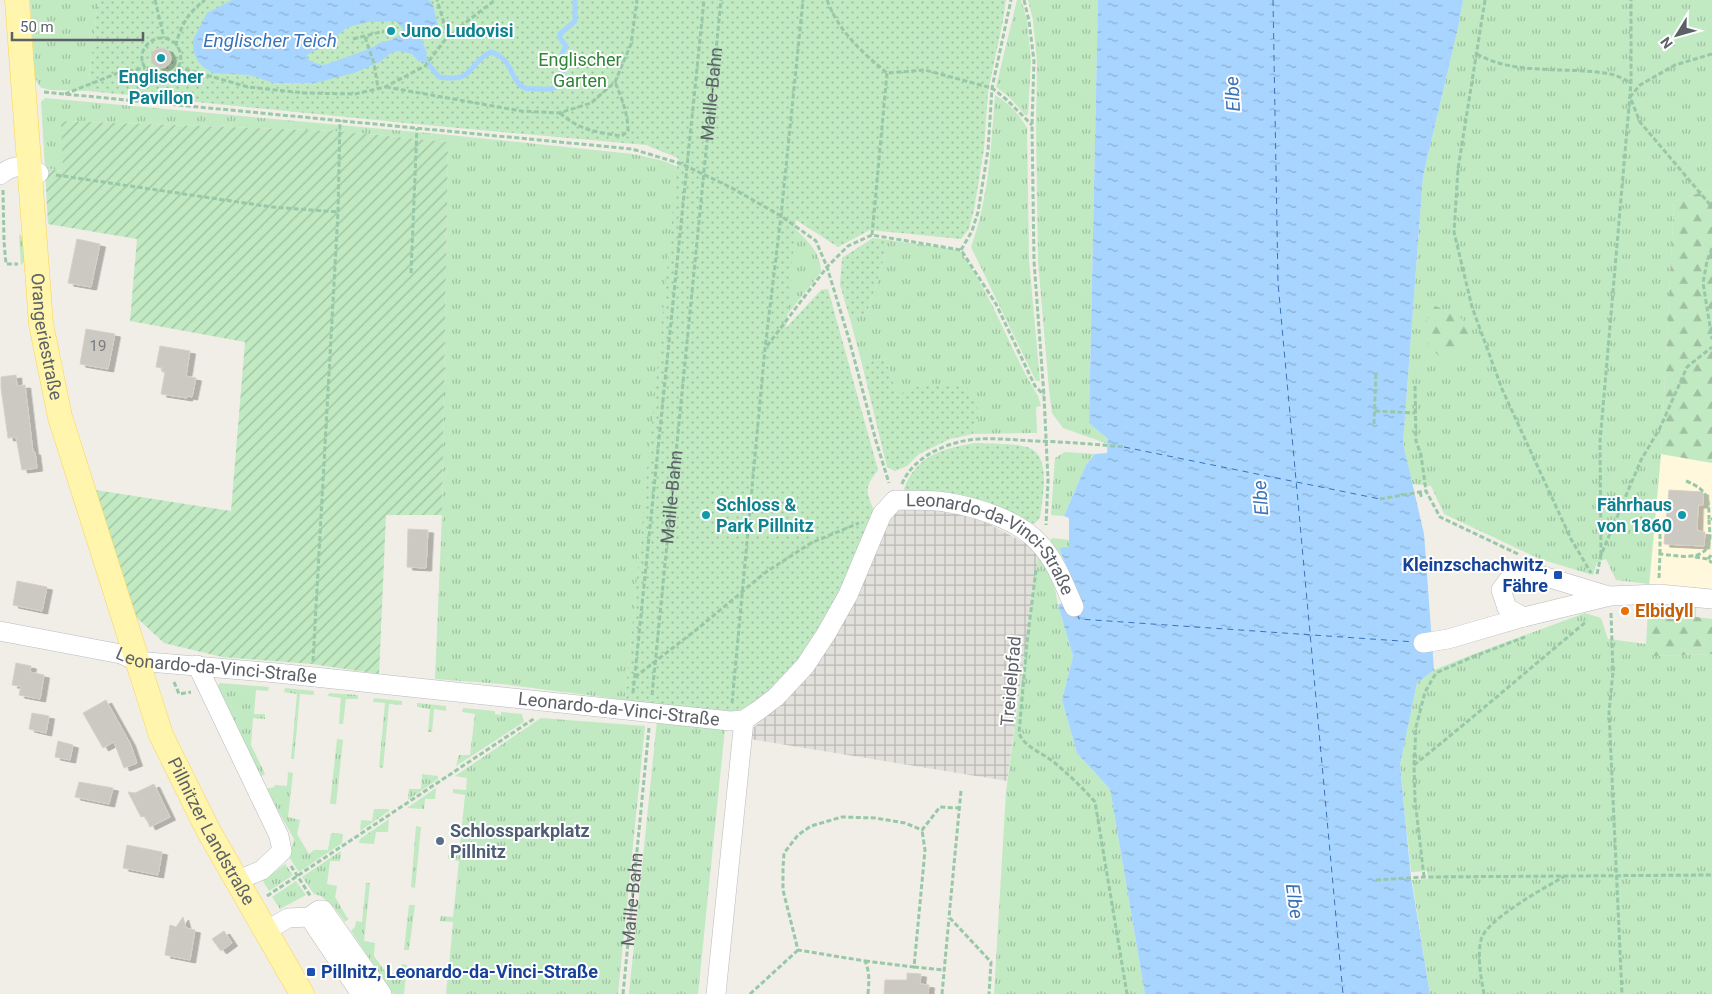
<svg xmlns="http://www.w3.org/2000/svg" width="1712" height="994" viewBox="0 0 1712 994" font-family="Roboto,sans-serif">
<defs>
<pattern id="industrial-grid" width="8" height="8" patternUnits="userSpaceOnUse" patternTransform="scale(1.25)"><rect width="8" height="8" fill="#e1e0da"/><path d="M0 4h8M4 0v8" fill="none" stroke="#bab9b5"/></pattern>
<pattern id="grass-tufts" width="24" height="20" patternUnits="userSpaceOnUse" patternTransform="scale(1.25)"><rect width="24" height="20" fill="#c1e9c2"/><path d="M3 7l-1-3M5 7V3M7 7l1-3M15 17l-1-3M17 17v-4M19 17l1-3" fill="none" stroke="#a0c0a1"/></pattern>
<pattern id="forest-firs" width="22" height="20" patternUnits="userSpaceOnUse" patternTransform="scale(1.25)"><rect width="22" height="20" fill="#c1e9c2"/><path d="M5 1l3.5 6h-7zM16 11l3.5 6h-7z" fill="#a0c0a1"/></pattern>
<pattern id="park-dots" width="8" height="8" patternUnits="userSpaceOnUse" patternTransform="scale(1.25)"><rect width="8" height="8" fill="#c1e9c2"/><path d="M2 2h.1M6 6h.1" fill="none" stroke="#a0c0a1" stroke-width="1.8" stroke-linecap="round"/></pattern>
<pattern id="garden-furrows" width="10" height="10" patternUnits="userSpaceOnUse" patternTransform="scale(1.25)"><rect width="10" height="10" fill="#c1e9c2"/><path d="M-1 1l2-2M0 10L10 0M9 11l2-2" fill="none" stroke="#a0c0a1"/></pattern>
<pattern id="water-ripples" width="26" height="14" patternUnits="userSpaceOnUse" patternTransform="scale(1.25)"><rect width="26" height="14" fill="#a7d5ff"/><path d="M2 4q2-2 4 0t4 0M15 11q2-2 4 0t4 0" fill="none" stroke="#8bb0d2"/></pattern>
<filter id="shadow"><feDropShadow dx="5.5" dy="3" stdDeviation="0" flood-color="#0004"/></filter>
</defs>
<rect width="100%" height="100%" fill="#f0eee6"/>
<polygon fill="#fff8dc" points="1661,454 1712,463 1712,589 1650,584"/>
<polygon fill="url(#industrial-grid)" points="945,509 982,520 1039,551 1007,781 749,739 750,731 781,702 887,519 900,510"/>
<g fill="url(#grass-tufts)">
<polygon points="30,0 98,0 88,91 49,90 40,87 35,78"/>
<polygon points="1017,0 1021,0 1027,20 1031,61 1028,114 1026,116 1009,97 996,87"/>
<polygon points="1028,0 1098,0 1089,423 1108,439 1108,444 1063,428 1052,413 1049,389 1038,261 1036,128 1037,63 1033,20"/>
<polygon points="1463,0 1712,0 1712,189 1674,201 1661,454 1649,584 1616,580 1606,559 1597,562 1593,575 1540,559 1444,514 1431,486 1412,484 1403,443 1423,176 1458,28"/>
<path d="M995,95C1009,103 1019,114 1027,128L1029,260L1040,381H1036L971,247C989,198 991,146 995,95Z"/>
<polygon points="45,98 449,135 633,154 664,161 678,167 625,700 502,684 435,679 442,515 448,142 337,131 62,121 63,171 45,168 41,102"/>
<path d="M795,229C808,241 821,253 821,272L786,316Z"/>
<polygon points="19,234 23,237 25,261 21,265"/>
<path d="M888,240L959,250C993,295 1009,349 1038,396L1041,406L1036,407L1037,433L973,434L980,413L927,383L897,396L885,358L862,364L850,319L867,313L881,269Z"/>
<polygon points="1065,452 1095,454 1086,465 1064,516 1051,515 1055,458"/>
<polygon points="1052,538 1069,540 1069,548 1059,548 1079,596 1049,543"/>
<polygon points="1039,551 1055,589 1058,605 1073,656 1062,700 1077,753 1110,789 1145,994 994,994 1006,792"/>
<polygon points="1585,613 1601,618 1608,639 1646,644 1654,656 1712,654 1712,994 1430,994 1412,880 1428,879 1427,871 1411,872 1400,765 1417,683 1434,670 1474,654"/>
<polygon points="220,683 269,687 268,691 256,690 254,714 265,714 265,719 253,718 251,745 265,774 260,777 217,687"/>
<polygon points="285,688 314,691 314,695 300,694 294,759 291,759 297,694 284,692"/>
<polygon points="329,693 358,695 358,699 346,699 343,724 339,724 341,698 328,696"/>
<polygon points="374,698 402,701 402,705 389,704 383,768 379,767 385,703 373,702"/>
<polygon points="417,703 446,706 446,711 434,709 432,732 428,732 430,709 417,707"/>
<polygon points="463,708 495,711 495,714 501,715 501,712 522,714 524,722 456,766 459,755 470,755 475,714 462,712"/>
<polygon points="541,718 645,726 618,994 446,994 448,973 434,971 435,966 449,967 453,922 440,921 441,916 453,917 459,861 448,859 448,855 459,855 465,795 453,793 453,789 466,790 467,778 455,776"/>
<polygon points="657,720 725,728 698,994 629,994"/>
<polygon points="337,739 343,740 336,804 330,804"/>
<polygon points="288,772 293,773 288,817 300,820 297,834 309,854 314,850 328,850 331,833 343,834 342,843 299,872 289,857 294,839 266,789 274,787 275,785 287,786"/>
<polygon points="422,774 438,776 438,779 408,800 409,789 421,789"/>
<polygon points="436,788 435,799 425,799 424,809 407,808"/>
<polygon points="374,809 389,809 389,811 360,831 361,820 372,821"/>
<polygon points="389,819 388,832 376,832 374,844 359,843 360,839"/>
<polygon points="416,826 421,827 415,888 411,887"/>
<polygon points="341,851 340,861 330,861 327,884 337,886 335,897 348,919 345,922 333,906 321,896 314,894 302,877"/>
<polygon points="285,864 293,875 269,891 263,881"/>
<polygon points="296,881 306,895 280,909 272,897"/>
<polygon points="366,883 370,883 364,941 375,943 374,956 389,977 399,978 402,964 407,965 404,994 393,994 351,931 355,927 356,921 362,922"/>
<polygon points="409,905 415,905 409,950 404,950"/>
</g>
<g fill="url(#forest-firs)">
<polygon points="1712,189 1712,463 1661,454 1674,201"/>
<polygon points="1435,306 1457,314 1472,330 1465,347 1447,363 1428,346 1424,324"/>
<polygon points="1663,604 1696,605 1696,617 1712,619 1712,654 1654,656 1646,644 1648,610"/>
</g>
<g fill="url(#park-dots)">
<path d="M98,0H1006L1003,20L988,92L984,149L974,210L969,229L961,239L870,230L838,247L796,220L786,328L821,290L828,289L878,470C865,486 865,492 874,510L844,593L799,664L772,691L750,707L733,712L706,711L625,700L678,158L646,145L426,125L88,91Z"/>
<polygon points="873,238 888,240 881,269 867,313 850,319 840,285 842,258"/>
<polygon points="885,358 897,395 927,383 967,388 980,413 973,434 950,439 919,454 907,466 895,471 887,467 862,364"/>
<path d="M976,443C992,444 1012,443 1027,447C1053,455 1042,499 1040,518L1034,524L1002,508L966,496L907,493L904,489C916,455 944,448 976,443Z"/>
</g>
<polygon fill="url(#garden-furrows)" points="61,121 337,131 448,142 442,515 386,515 379,674 312,664 222,657 164,643 135,616 95,490 231,511 245,342 130,321 137,239 48,224 45,168 63,171"/>
<g fill="url(#water-ripples)" fill-rule="evenodd">
<path d="M232,0H429L433,5L439,29L430,38L425,36L422,41L427,53L425,60L419,62L412,54L398,51L391,53L380,62L354,73L315,83H274L249,75L213,73L203,67L197,60L193,50V40L207,13ZM396,21L403,29L401,34L392,40L382,42L369,49L330,63L323,65L315,63L307,59V55L328,44L346,28L356,25L368,22Z"/>
<polygon points="1098,0 1463,0 1458,28 1423,176 1403,443 1424,534 1434,670 1417,683 1400,765 1411,878 1430,994 1145,994 1110,789 1077,753 1062,700 1073,656 1058,605 1079,595 1059,548 1069,547 1069,518 1064,516 1086,465 1095,454 1107,453 1108,439 1089,423"/>
</g>
<g fill="none" stroke-linecap="round" stroke-linejoin="round">
<path stroke="#a7d5ff" stroke-width="5" d="M422,55L425,60L439,77C476,83 466,64 491,52C514,59 510,82 525,88C530,89 536,89 541,89C548,90 558,88 563,84C565,78 563,77 562,71C560,62 561,53 566,46L560,38V34L575,21V0"/>
<g stroke="#3b73b9" stroke-width="1" stroke-dasharray="6 5" stroke-linecap="butt">
<polyline points="1273,0 1278,283 1343,994"/>
<polyline points="1124,447 1380,499"/>
<polyline points="1077,614 1079,619 1415,642"/>
</g>
</g>
<g fill="#ccc8c2" stroke="#d6d1c3" filter="url(#shadow)">
<circle cx="161" cy="58" r="10"/>
<polygon points="77,239 100,244 91,287 68,283"/>
<polygon points="86,329 115,334 108,369 80,364"/>
<polygon points="160,346 190,351 186,376 196,378 192,397 188,396 187,398 161,394 165,372 162,372 163,368 156,367"/>
<polygon points="16,375 17,386 25,385 33,452 35,452 37,468 22,470 16,437 8,438 1,388 1,377"/>
<polygon points="1669,490 1703,492 1703,505 1698,505 1697,531 1705,532 1704,546 1664,544"/>
<polygon points="408,529 428,530 426,568 407,567"/>
<polygon points="17,581 47,587 42,611 13,605"/>
<polygon points="16,663 31,666 30,672 44,675 40,699 19,695 21,686 12,685"/>
<polygon points="106,700 130,743 137,763 124,768 114,742 103,748 83,713"/>
<polygon points="32,713 49,716 46,733 29,729"/>
<polygon points="58,741 73,745 70,760 55,757"/>
<polygon points="79,782 113,788 109,804 75,797"/>
<polygon points="154,784 170,817 150,827 145,816 141,817 128,792 135,793"/>
<polygon points="127,845 162,852 158,875 123,868"/>
<polygon points="183,917 186,928 195,930 190,960 165,955 170,925 176,927"/>
<polygon points="224,931 232,943 221,951 212,939"/>
<polygon points="907,973 921,974 920,984 929,985 928,994 884,994 885,980 907,980"/>
</g>
<g fill="none" stroke-linecap="round" stroke-linejoin="round">
<defs>
<g id="minor">
<path d="M0,175C14,164 24,164 39,173"/>
<polyline points="1524,617 1507,608 1501,590 1513,574 1533,573 1609,596"/>
<path id="s3" d="M0,631L121,654L137,661L277,673L730,721L744,720L759,710L776,697L805,666L826,634L848,595L882,514L895,500C911,501 929,499 945,502C976,507 1017,519 1039,543C1056,561 1064,584 1074,607"/>
<polyline points="1423,643 1448,639 1524,617 1610,596 1659,594 1712,599"/>
<polyline points="197,665 279,836 282,851 262,870 236,881"/>
<polyline points="309,917 361,994"/>
<polyline points="266,931 288,918 309,917 319,910 323,910 382,994"/>
<polyline points="716,994 744,720"/>
</g>
<g id="major">
<path id="s4" d="M17,0L41,324L60,417L161,735L208,830L302,994"/>
</g>
</defs>
<use href="#minor" stroke="#b8bbc0" stroke-width="20"/>
<use href="#major" stroke="#fbd354" stroke-width="25"/>
<g stroke="#98c8a8" stroke-width="3" stroke-dasharray="5 2.5" stroke-linecap="butt">
<polyline points="155,0 164,38"/>
<path d="M827,0C839,32 862,52 887,73L925,70L992,88L1007,100L1032,125"/>
<polyline points="1024,0 1029,21 1034,61 1032,125 1034,261 1044,396 1048,480 1046,525"/>
<polyline points="1485,0 1458,169 1454,232 1472,307 1502,389 1571,539 1591,573"/>
<polyline points="448,36 495,0"/>
<polyline points="365,37 374,63 378,88"/>
<polyline points="353,39 384,31"/>
<path d="M176,44C155,25 129,55 149,72C167,88 191,64 176,44C182,23 188,13 205,0"/>
<polyline points="266,46 268,46"/>
<path d="M1477,54C1515,76 1568,66 1610,74C1617,75 1625,80 1631,83"/>
<polyline points="1712,54 1675,65 1640,85 1630,97 1640,122 1712,207"/>
<polyline points="178,67 248,87 304,93 355,94 385,87 425,66 448,36 437,0"/>
<polyline points="386,87 521,111 559,113 591,103 615,82 631,44 637,0"/>
<polyline points="44,92 632,149 682,164 730,187 781,216 816,241 827,267 849,339 876,441 889,483"/>
<polyline points="65,94 118,73 145,68"/>
<path d="M560,113C581,131 596,132 622,136L628,131C628,114 622,99 615,82"/>
<polyline points="56,175 272,207 338,212"/>
<polyline points="3,190 4,242 6,264 18,264"/>
<polyline points="872,235 887,73"/>
<polyline points="1712,248 1707,261 1703,283 1712,339"/>
<polyline points="961,250 972,231 978,212 988,150 992,88 1011,0"/>
<polyline points="411,273 417,128"/>
<polyline points="767,346 827,267 848,246 872,235 961,250 996,304 1035,386 1044,395"/>
<polyline points="1415,386 1416,441 1421,455 1426,491"/>
<polyline points="1375,411 1415,413"/>
<polyline points="1374,424 1376,372"/>
<path d="M1686,481C1708,490 1709,498 1709,519"/>
<path d="M902,484C913,456 949,441 978,439C997,438 1016,440 1035,441C1065,442 1094,444 1124,447"/>
<polyline points="1420,492 1422,499"/>
<polyline points="1380,499 1426,491 1440,517 1520,555"/>
<polyline points="1660,554 1660,524 1667,524"/>
<polyline points="1601,555 1600,442 1631,83 1631,0"/>
<polyline points="1695,557 1708,559 1712,563"/>
<polyline points="1708,559 1712,554"/>
<path d="M1036,570L1027,642L1019,733C1025,748 1042,752 1055,763C1069,775 1082,787 1095,802L1127,994"/>
<polyline points="1597,574 1601,555 1641,460 1660,428 1687,367 1712,347"/>
<path d="M1659,578L1660,554C1674,555 1704,563 1709,543C1711,536 1709,527 1709,519H1712"/>
<polyline points="1611,613 1613,672 1609,712 1622,994"/>
<polyline points="313,661 338,212 340,120"/>
<polyline points="635,677 696,630 766,572 811,543 859,523"/>
<polyline points="174,682 179,694 191,692"/>
<polyline points="633,693 704,0"/>
<path id="s1" d="M652,695L721,0"/>
<polyline points="732,703 765,348 781,216 803,0"/>
<polyline points="1414,765 1416,727 1425,692 1436,673 1475,656 1525,637"/>
<polyline points="961,791 949,917 991,962 989,994"/>
<polyline points="291,866 311,897"/>
<path d="M1424,877L1415,800L1414,765C1473,718 1529,669 1587,621"/>
<polyline points="1376,880 1424,877 1712,875"/>
<polyline points="267,896 535,718"/>
<polyline points="865,961 914,967 925,850 922,830"/>
<polyline points="914,967 943,970"/>
<path id="s2" d="M623,994L649,728"/>
<polyline points="750,994 798,950"/>
<path d="M868,994C869,982 870,972 865,961L798,950L783,890V868L784,853L798,835L811,826L842,817L875,818L905,823L922,830L940,807L959,808"/>
<polyline points="942,994 949,918"/>
<path d="M1484,994C1481,978 1477,956 1481,940C1485,920 1546,887 1565,876"/>
</g>
<use href="#minor" stroke="#fff" stroke-width="19"/>
<use href="#major" stroke="#fff5ac" stroke-width="24"/>
</g>
<g fill="#0f9aa8" stroke="#fff" stroke-width="2">
<circle cx="391" cy="31" r="5"/>
<circle cx="161" cy="58" r="5"/>
<circle cx="706" cy="515" r="5"/>
<circle cx="1682" cy="515" r="5"/>
</g>
<g fill="#1a4fb4" stroke="#fff" stroke-width="2">
<rect x="1553" y="570" width="10" height="10" rx="2.5"/>
<rect x="306" y="967" width="10" height="10" rx="2.5"/>
</g>
<circle fill="#e8710a" stroke="#fff" stroke-width="2" cx="1625" cy="611" r="5"/>
<circle fill="#5c6f8a" stroke="#fff" stroke-width="2" cx="440" cy="841" r="5"/>
<g text-anchor="middle" stroke-width="4" stroke-linejoin="round" paint-order="stroke">
<g font-size="15" fill="#797b7e">
<text x="98" y="351">19</text>
</g>
<g font-size="18" font-weight="bold" fill="#0d838f" stroke="#fff" text-anchor="start">
<text x="401" y="37">Juno Ludovisi</text>
<text x="161" y="83" text-anchor="middle">Englischer<tspan x="161" dy="21">Pavillon</tspan></text>
<text x="716" y="511">Schloss &amp;<tspan x="716" dy="21">Park Pillnitz</tspan></text>
<text x="1672" y="511" text-anchor="end">Fährhaus<tspan x="1672" dy="21">von 1860</tspan></text>
</g>
<g font-size="18" fill="#2f8437" stroke="#fff">
<text x="580" y="66">Englischer<tspan x="580" dy="21">Garten</tspan></text>
</g>
<g font-size="18" fill="#5d6167" stroke="#fff">
<text dy="6" stroke="none"><textPath href="#s1" startOffset="604">Maille-Bahn</textPath></text>
<text dy="6" stroke="none"><textPath href="#s4" startOffset="338">Orangeriestraße</textPath></text>
<text dy="6" stroke="none"><textPath href="#s1" startOffset="199">Maille-Bahn</textPath></text>
<text dy="6" stroke="none"><textPath href="#s3" startOffset="1135">Leonardo-da-Vinci-Straße</textPath></text>
<text dy="6" stroke="none"><textPath href="#s3" startOffset="220">Leonardo-da-Vinci-Straße</textPath></text>
<text transform="translate(1011 681) rotate(-85)" y="6">Treidelpfad</text>
<text dy="6" stroke="none"><textPath href="#s3" startOffset="625">Leonardo-da-Vinci-Straße</textPath></text>
<text dy="6" stroke="none"><textPath href="#s4" startOffset="862">Pillnitzer Landstraße</textPath></text>
<text dy="6" stroke="none"><textPath href="#s2" startOffset="95">Maille-Bahn</textPath></text>
</g>
<g font-size="18" font-weight="bold" fill="#164399" stroke="#fff" text-anchor="end">
<text x="1548" y="571">Kleinzschachwitz,<tspan x="1548" dy="21">Fähre</tspan></text>
<text x="321" y="978" text-anchor="start">Pillnitz, Leonardo-da-Vinci-Straße</text>
</g>
<g font-size="18" font-weight="bold" fill="#c56008" stroke="#fff" text-anchor="start">
<text x="1635" y="617">Elbidyll</text>
</g>
<g font-size="18" font-weight="bold" fill="#4e5e75" stroke="#fff" text-anchor="start">
<text x="450" y="837">Schlossparkplatz<tspan x="450" dy="21">Pillnitz</tspan></text>
</g>
<g font-size="19" font-style="italic" fill="#3b73b9" stroke="#fff">
<text x="270" y="47">Englischer Teich</text>
<text transform="translate(1232 94) rotate(-93)" y="7">Elbe</text>
<text transform="translate(1260 498) rotate(-94)" y="7">Elbe</text>
<text transform="translate(1295 901) rotate(82)" y="7">Elbe</text>
</g>
</g>
<g transform="translate(1677 35) rotate(233)" stroke="#ffffff" stroke-width="4" paint-order="stroke">
<path d="M0-4L9 19L0 12L-9 19Z" fill="#5d6167"/>
<text y="-8" font-size="14" font-weight="bold" text-anchor="middle" fill="#5d6167">N</text>
</g>
<path d="M12 32v8h131v-8" fill="none" stroke="#5d6167" stroke-width="2.5"/>
<text x="20" y="32" font-size="15" fill="#5d6167" stroke="#ffffff" stroke-width="4" paint-order="stroke">50 m</text>
</svg>
